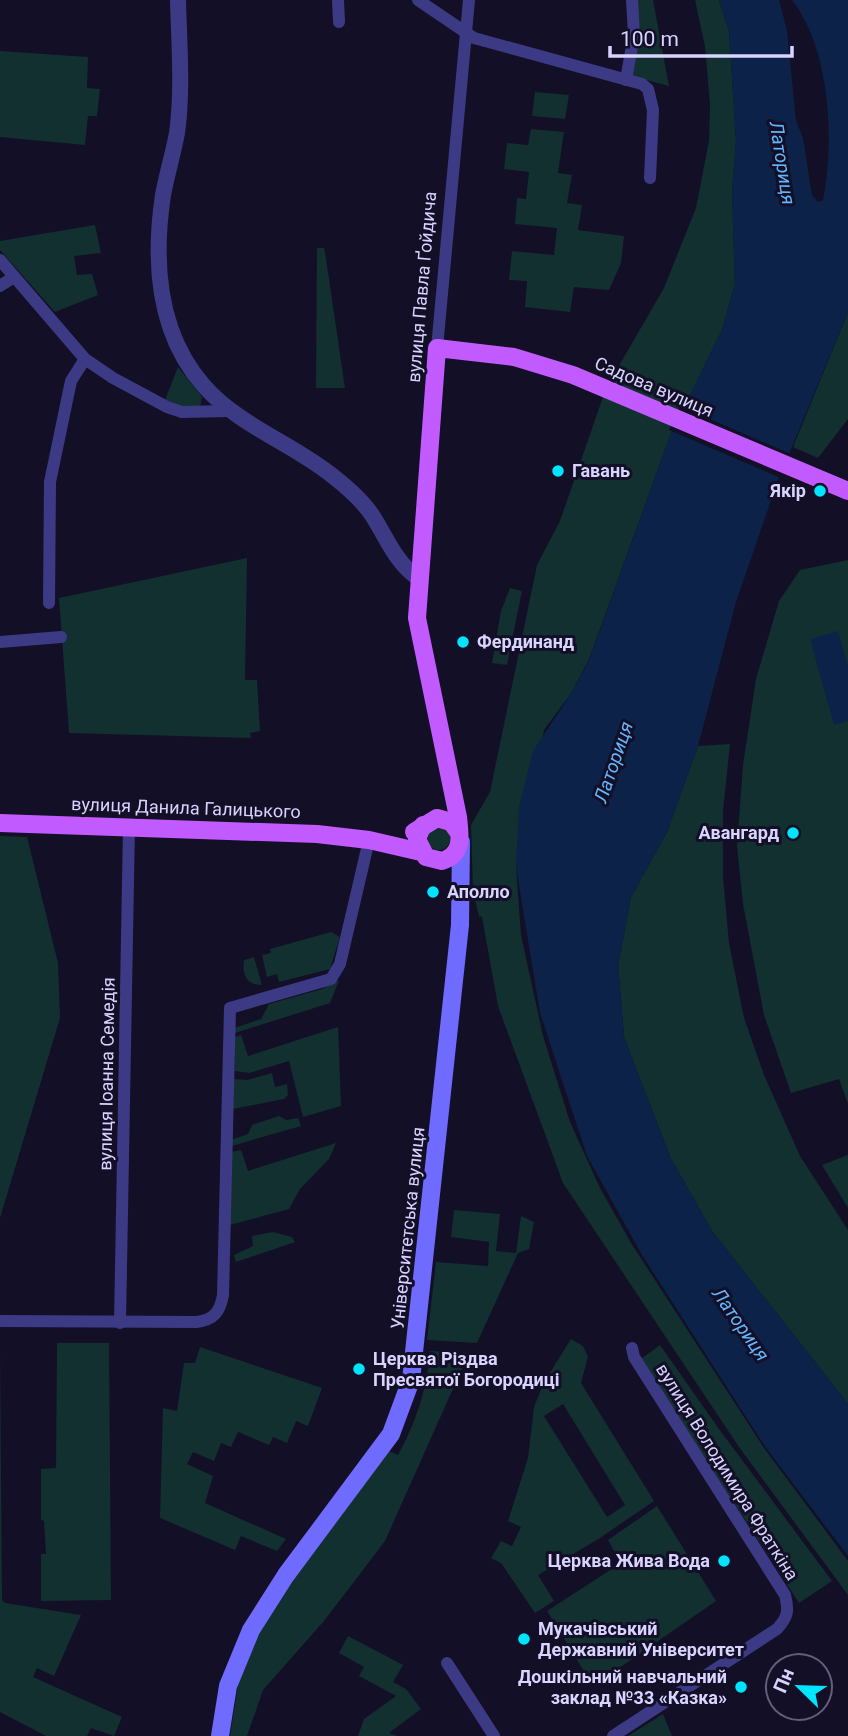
<svg xmlns="http://www.w3.org/2000/svg" width="848" height="1736" viewBox="0 0 848 1736" font-family="Roboto,sans-serif">
<rect width="100%" height="100%" fill="#130f26"/>
<g fill="#12302f" fill-rule="evenodd">
<polygon points="635,0 653,0 669,86 631,76"/>
<polygon points="695,0 719,0 729,31 736,141 732,192 735,284 722,330 670,436 590,657 572,692 544,730 516,867 521,935 543,1036 570,1122 600,1188 631,1243 764,1448 848,1561 848,1595 739,1447 563,1183 498,1006 482,917 479,916 473,892 471,825 490,792 537,565 560,521 606,388 664,288 696,208 709,141 710,105 705,46"/>
<polygon points="0,51 88,57 87,88 100,89 97,116 88,116 85,145 0,137"/>
<polygon points="535,92 569,95 565,119 532,116"/>
<polygon points="531,129 564,132 558,173 572,175 567,203 582,205 578,230 624,236 621,263 609,290 574,287 570,312 525,307 527,281 509,280 512,251 554,255 557,228 515,224 517,198 526,199 529,172 504,169 507,143 528,145"/>
<polygon points="95,225 101,253 74,256 77,275 92,274 98,295 55,312 0,250 0,241"/>
<polygon points="317,248 324,248 325,252 345,388 316,388"/>
<polygon points="848,312 848,419 818,458 793,447"/>
<polygon points="178,367 202,397 200,407 182,406 165,400"/>
<polygon points="247,558 245,680 257,680 260,731 250,733 251,738 69,733 59,598"/>
<polygon points="848,560 848,1104 839,1079 791,1093 764,1015 743,904 737,846 743,765 756,679 779,601 800,570"/>
<polygon points="510,588 522,591 507,665 492,663 501,611"/>
<polygon points="730,744 723,811 723,877 729,943 744,1018 764,1075 800,1156 848,1230 848,1404 712,1231 670,1157 624,1037 618,966 631,897 667,832 698,746"/>
<circle cx="439" cy="839" r="11"/>
<polygon points="0,836 27,837 58,963 60,1018 0,1218"/>
<polygon points="331,932 340,937 330,969 279,982 277,974 267,977 262,955 271,953 270,949"/>
<path d="M254,957L262,985C246,985 242,974 244,960Z"/>
<polygon points="339,980 330,1003 235,1033 234,1028 261,1019 269,1004 322,989"/>
<polygon points="338,1027 341,1106 303,1117 289,1061 249,1073 235,1071 235,1037 241,1035 248,1056"/>
<polygon points="272,1073 275,1087 287,1084 288,1095 284,1099 233,1109 234,1079 247,1080"/>
<polygon points="279,1116 286,1120 298,1118 301,1126 232,1146 231,1140 248,1134 252,1125"/>
<polygon points="336,1143 329,1159 300,1189 289,1209 230,1225 231,1152 241,1150 248,1171"/>
<polygon points="848,1155 848,1208 822,1165"/>
<polygon points="454,1210 500,1214 496,1251 516,1253 521,1216 534,1222 529,1249 518,1253 477,1343 427,1340 436,1262 488,1266 489,1242 451,1237"/>
<polygon points="273,1232 292,1237 295,1242 236,1262 234,1255 253,1246 252,1236"/>
<path d="M571,1339L583,1346L588,1357L581,1383L654,1501L600,1538L538,1575L554,1601L535,1613L501,1563L491,1558L501,1541L512,1546L521,1527L508,1521L528,1458L534,1407L544,1382ZM563,1404L625,1505L607,1517L544,1416Z"/>
<polygon points="57,1343 109,1343 111,1600 41,1601 41,1554 46,1554 44,1521 41,1520 41,1469 56,1468"/>
<polygon points="0,1345 2,1600 5,1603 81,1615 54,1676 37,1668 33,1677 122,1717 114,1736 91,1728 87,1736 46,1736 0,1712"/>
<polygon points="660,1345 719,1429 832,1581 799,1603 641,1359"/>
<polygon points="200,1347 322,1388 308,1426 296,1421 287,1443 273,1437 269,1445 238,1432 231,1447 221,1443 214,1461 193,1452 187,1464 213,1476 205,1503 286,1539 277,1551 241,1536 235,1550 160,1518 163,1408 177,1411 184,1363 195,1363"/>
<path d="M430,1351L469,1353L385,1541L324,1621L263,1690L247,1736H230L243,1653L257,1628L387,1450L398,1455C415,1425 428,1386 430,1351Z"/>
<polygon points="657,1506 716,1601 593,1686 547,1611 621,1563 608,1540"/>
<polygon points="348,1636 403,1665 393,1682 406,1689 421,1709 389,1733 397,1736 358,1736 364,1719 396,1696 359,1676 364,1667 339,1653"/>
<polygon points="663,1714 672,1736 628,1736"/>
</g>
<g fill="#0c2248">
<path d="M719,0H779L787,30L796,121L803,138L812,195L818,202L823,200C835,139 830,49 792,0H848V312L777,483L736,602L698,746L667,832L631,897L618,966L624,1037L670,1157L712,1231L848,1404V1556L766,1448L642,1255L587,1156L540,1013L516,867L519,807L533,751L572,692L590,658L670,436L722,330L735,284L732,192L736,141L729,31Z"/>
<polygon points="838,631 848,667 848,721 834,725 810,639"/>
</g>
<polygon fill="#130f26" points="680,406 793,455 783,479 669,430"/>
<g fill="none" stroke-linecap="round" stroke-linejoin="round">
<g stroke="#3d3a85" stroke-width="12">
<polyline points="338,0 339,22"/>
<polyline points="418,0 474,38 642,84 648,89 653,110 650,178"/>
<polyline points="626,80 634,34 632,0"/>
<polyline points="0,260 85,359 113,378 167,407 182,412 229,411"/>
<polyline points="0,286 14,277"/>
<polyline points="437,348 469,0"/>
<polyline points="49,603 50,482 71,381 85,359"/>
<polyline points="0,642 61,637"/>
<path d="M0,1321L196,1322C214,1320 220,1312 223,1295L230,1008L331,979L340,964L369,840"/>
<polyline points="120,1323 129,826"/>
<polyline points="447,1663 494,1736"/>
<path d="M613,1736L777,1629C788,1617 789,1611 785,1595L634,1357L632,1348"/>
</g>
<path stroke="#3d3a85" stroke-width="16" d="M178,0C179,43 183,90 177,133C173,154 167,174 163,195C153,262 158,334 204,386C239,426 294,444 334,477C348,488 362,500 372,515C387,538 395,562 418,578"/>
<polyline stroke="#6f6bff" stroke-width="18" points="220,1736 228,1686 251,1630 286,1575 391,1434 411,1380 460,925 461,842"/>
<g stroke="#c25bff" stroke-width="18">
<polyline points="0,823 317,834 369,840 421,852"/>
<path d="M423,825L417,839L426,857L442,861C464,854 460,836 458,817L417,618L437,348L514,357L573,375L848,491"/>
<polyline points="414,832 437,818 451,822 459,833"/>
</g>
</g>
<g fill="#00e5ff" stroke="#130f26" stroke-width="2.5">
<circle cx="558" cy="471" r="7"/>
<circle cx="820" cy="491" r="7"/>
<circle cx="463" cy="642" r="7"/>
<circle cx="793" cy="833" r="7"/>
<circle cx="433" cy="892" r="7"/>
<circle cx="359" cy="1369" r="7"/>
<circle cx="724" cy="1561" r="7"/>
<circle cx="524" cy="1639" r="7"/>
<circle cx="741" cy="1687" r="7"/>
</g>
<g text-anchor="middle" stroke-width="6" stroke-linejoin="round" paint-order="stroke">
<g font-size="18" fill="#d9d4ff" stroke="#130f26">
<text transform="translate(422 287) rotate(-85)" y="6">вулиця Павла Ґойдича</text>
<text transform="translate(654 387) rotate(23)" y="6">Садова вулиця</text>
<text transform="translate(186 808) rotate(2)" y="6">вулиця Данила Галицького</text>
<text transform="translate(107 1074) rotate(-89)" y="6">вулиця Іоанна Семедія</text>
<text transform="translate(408 1228) rotate(-84)" y="6">Університетська вулиця</text>
<text transform="translate(727 1472) rotate(58)" y="6">вулиця Володимира Фраткіна</text>
</g>
<g font-size="18" font-weight="bold" fill="#d9d4ff" stroke="#130f26" text-anchor="start">
<text x="572" y="477">Гавань</text>
<text x="806" y="497" text-anchor="end">Якір</text>
<text x="477" y="648">Фердинанд</text>
<text x="779" y="839" text-anchor="end">Авангард</text>
<text x="447" y="898">Аполло</text>
<text x="373" y="1365">Церква Різдва<tspan x="373" dy="21">Пресвятої Богородиці</tspan></text>
<text x="710" y="1567" text-anchor="end">Церква Жива Вода</text>
<text x="538" y="1635">Мукачівський<tspan x="538" dy="21">Державний Університет</tspan></text>
<text x="727" y="1683" text-anchor="end">Дошкільний навчальний<tspan x="727" dy="21">заклад №33 «Казка»</tspan></text>
</g>
<g font-size="19" font-style="italic" fill="#62b6ff" stroke="#130f26">
<text transform="translate(783 163) rotate(81)" y="7">Латориця</text>
<text transform="translate(613 762) rotate(-71)" y="7">Латориця</text>
<text transform="translate(741 1324) rotate(55)" y="7">Латориця</text>
</g>
</g>
<g transform="translate(799 1687) rotate(293)"><circle r="33" fill="#130f26" stroke="#625e7d" stroke-width="2"/>
<path d="M0-5L12 26L0 18L-12 26Z" fill="#00e5ff"/>
<text y="-10" font-size="19" font-weight="bold" text-anchor="middle" fill="#d9d4ff">Пн</text>
</g>
<path d="M610 46v10h182v-10" fill="none" stroke="#d9d4ff" stroke-width="3.5"/>
<text x="620" y="46" font-size="21" fill="#d9d4ff" stroke="#130f26" stroke-width="5" paint-order="stroke">100 m</text>
</svg>
